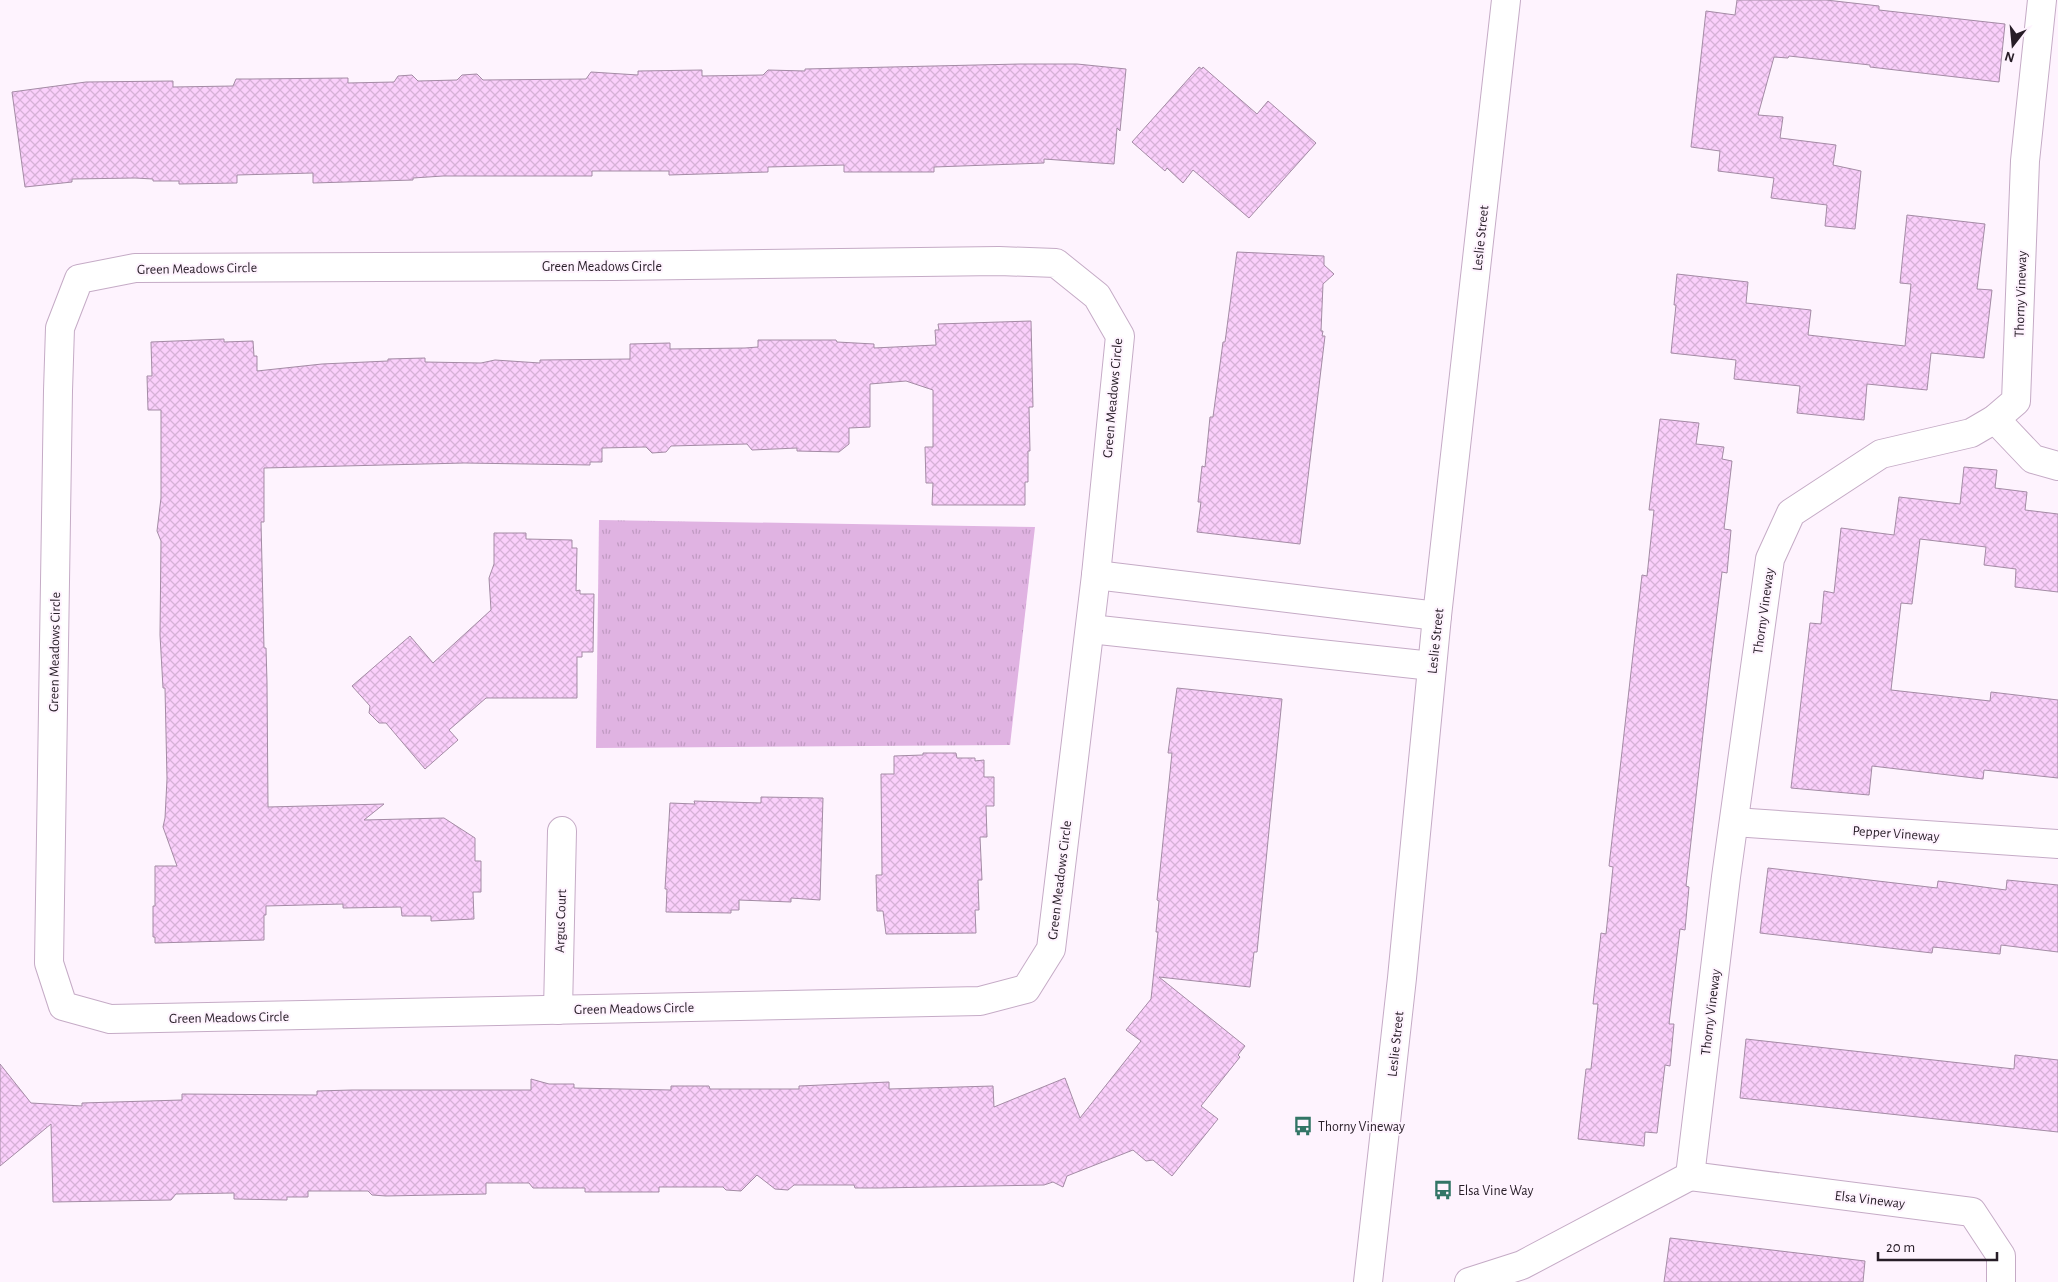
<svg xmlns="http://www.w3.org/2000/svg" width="2058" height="1282" viewBox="0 0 2058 1282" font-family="'Alegreya Sans',sans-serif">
<defs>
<pattern id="park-tufts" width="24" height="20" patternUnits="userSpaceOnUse" patternTransform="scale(1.25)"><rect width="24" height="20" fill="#e0b3e2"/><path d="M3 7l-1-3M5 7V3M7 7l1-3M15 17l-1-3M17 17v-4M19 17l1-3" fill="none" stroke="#c09ac2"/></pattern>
<pattern id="building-cross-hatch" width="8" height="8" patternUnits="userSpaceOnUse" patternTransform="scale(1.25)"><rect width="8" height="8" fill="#facffb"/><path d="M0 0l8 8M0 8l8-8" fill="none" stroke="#d6b1d7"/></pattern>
</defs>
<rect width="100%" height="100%" fill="#fef3fe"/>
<polygon fill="url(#park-tufts)" points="599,520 1035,527 1010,745 596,748"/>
<g fill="url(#building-cross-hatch)" stroke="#a48ba5">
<polygon points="1737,0 1826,0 1879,6 1879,10 2005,24 1999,82 1870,67 1870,65 1789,56 1788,58 1774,57 1758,115 1783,117 1780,138 1836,145 1833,165 1861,171 1855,229 1825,226 1827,205 1771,198 1774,178 1718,171 1720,151 1691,147 1706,11 1735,15"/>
<polygon points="1020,64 1077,64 1126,69 1120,131 1117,128 1114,164 1044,159 1044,163 934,167 934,172 844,172 844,165 768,167 768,172 669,175 669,171 592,171 592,176 443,176 413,178 413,180 313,183 313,173 237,175 237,183 179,184 179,181 153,181 153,179 135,178 72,179 72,182 25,187 12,92 86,82 173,81 173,87 233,86 236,79 251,79 348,78 348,83 394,82 398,76 412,75 418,81 457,80 462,75 477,74 483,80 586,79 591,72 638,75 638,71 702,70 702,76 763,75 768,70 805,71 805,69"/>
<polygon points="1199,67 1202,69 1203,67 1257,114 1268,101 1316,143 1249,218 1193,170 1183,183 1167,168 1165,171 1132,142"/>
<polygon points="1907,215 1985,224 1977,289 1992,290 1984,358 1931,353 1927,390 1867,384 1864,420 1797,413 1800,386 1734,379 1736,360 1671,353 1676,305 1674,305 1677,274 1748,282 1746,303 1811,310 1808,335 1905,346 1911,284 1900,283"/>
<polygon points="1237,252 1324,256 1324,265 1334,274 1323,284 1321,331 1323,331 1322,336 1325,336 1300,544 1197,532 1201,502 1198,502 1202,466 1205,467 1210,417 1213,417 1223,342 1225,342"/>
<polygon points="1031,321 1033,407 1029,407 1030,451 1028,451 1028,482 1025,482 1025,505 932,505 933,483 926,483 925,447 933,447 933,390 906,381 870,384 870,427 849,428 849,444 839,452 797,451 797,448 752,450 747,444 671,446 666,452 652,453 646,447 602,448 602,462 590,462 590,465 464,463 264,468 264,522 261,522 264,648 266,648 267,682 268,807 384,804 364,820 444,818 475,838 475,861 481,861 481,892 473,892 474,919 431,921 431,916 402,916 401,907 343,908 343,904 266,906 266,915 264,915 264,940 155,943 155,937 153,937 153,906 155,906 155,866 177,866 163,827 165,818 167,779 165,688 163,688 160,635 161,541 157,531 161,498 161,410 148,410 147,376 152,376 151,342 224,339 224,342 253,341 254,356 257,356 257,371 322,364 388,361 388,359 425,358 425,362 481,363 495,360 540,363 540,360 630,359 630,344 670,343 670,349 745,348 758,347 758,340 836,340 837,342 874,344 874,348 936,345 935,330 939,330 938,324"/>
<polygon points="1660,419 1699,423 1696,444 1724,447 1722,459 1732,461 1724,529 1731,530 1727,573 1722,572 1710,671 1686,886 1689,887 1685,930 1680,929 1669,1024 1674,1024 1670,1066 1665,1065 1657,1133 1645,1132 1644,1146 1578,1139 1586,1069 1591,1069 1598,1004 1593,1004 1601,933 1606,934 1613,867 1609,866 1642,575 1647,576 1654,510 1649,510"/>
<polygon points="1964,467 1997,470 1995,488 2027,492 2025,510 2058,514 2058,592 2015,587 2016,569 1984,565 1986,547 1920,539 1912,604 1901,603 1891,690 1990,701 1991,692 2058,700 2058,778 1984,770 1983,779 1872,766 1869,795 1791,788 1810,623 1821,624 1824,591 1834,593 1841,528 1894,535 1899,497 1960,504"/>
<polygon points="494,533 526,533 526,539 572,540 572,548 577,548 576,591 580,590 580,594 594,594 593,652 582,652 582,657 577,657 577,698 486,698 449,730 458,740 425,769 386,723 379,723 369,713 370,706 352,686 410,636 433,663 491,610 489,578 494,564"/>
<polygon points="1177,688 1282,699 1257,952 1254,952 1250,987 1159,977 1245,1046 1238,1055 1240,1057 1201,1106 1218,1119 1172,1176 1153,1160 1146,1161 1133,1150 1067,1176 1063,1187 1053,1182 1044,1185 879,1188 855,1188 854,1185 794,1185 788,1190 775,1189 757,1175 741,1191 726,1190 723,1187 659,1187 659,1192 585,1192 585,1188 533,1188 529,1183 486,1183 486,1194 386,1196 372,1195 368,1191 308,1191 308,1197 287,1197 287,1200 234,1199 234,1193 176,1194 171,1200 53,1202 51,1124 0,1166 0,1064 31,1103 82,1106 82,1103 182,1100 182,1094 317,1095 317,1091 352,1090 531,1090 531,1079 549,1084 574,1084 574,1088 671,1090 671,1086 709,1086 710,1089 799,1089 799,1086 889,1082 889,1089 993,1086 994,1107 1065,1078 1080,1118 1141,1041 1126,1030 1151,999 1158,932 1156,932 1159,901 1157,900 1172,753 1168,753"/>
<polygon points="923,753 956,753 957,758 975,758 975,761 984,760 984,777 994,777 994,806 986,806 987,837 980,837 982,880 978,880 979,910 975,910 976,933 886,934 883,911 877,911 876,875 882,875 881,774 894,774 894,756 923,755"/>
<polygon points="761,797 823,798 820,900 791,898 791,902 739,900 739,910 731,910 731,913 666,912 667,889 665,889 670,803 695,804 694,801 761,803"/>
<polygon points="1768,868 1937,888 1938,881 2006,890 2007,880 2058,885 2058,952 2001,945 2000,954 1933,947 1932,953 1760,933"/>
<polygon points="1746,1039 2014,1069 2015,1055 2058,1060 2058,1132 1740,1098"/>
<polygon points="1670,1238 1865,1261 1863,1282 1664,1282"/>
</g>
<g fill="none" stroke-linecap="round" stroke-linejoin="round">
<defs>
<g id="street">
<polygon points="999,261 1056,263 1097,296 1120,336 1096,575 1051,949 1026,989 980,1001 110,1019 63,1006 49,963 58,391 60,328 79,279 135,268 614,266"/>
<polyline points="1995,419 2033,459 2058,466"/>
<polyline points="1096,575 1437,616"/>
<polyline points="1090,629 1432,666"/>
<polyline points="1734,822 2058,844"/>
<polyline points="558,1010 562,831"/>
<polyline points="1690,1176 1972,1212 2001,1256 2001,1282"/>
<polyline points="1469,1282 1522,1265 1690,1176 1726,877 1770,559 1791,513 1881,454 1971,433 1995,419 2016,401 2025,161 2042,0"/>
</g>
<polyline id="secondary" points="1368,1282 1402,978 1437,616 1506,0"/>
</defs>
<use href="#street" stroke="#c5abc6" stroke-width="30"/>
<use href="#secondary" stroke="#c5abc6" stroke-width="30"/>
<use href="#street" stroke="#fff" stroke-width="28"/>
<use href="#secondary" stroke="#fff" stroke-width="28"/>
</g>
<defs>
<symbol id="bus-bare" viewBox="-9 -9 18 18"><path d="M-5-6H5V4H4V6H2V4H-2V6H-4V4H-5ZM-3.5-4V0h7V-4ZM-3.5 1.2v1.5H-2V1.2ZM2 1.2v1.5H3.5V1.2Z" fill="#327566" stroke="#fef3fe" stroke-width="2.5" paint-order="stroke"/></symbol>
</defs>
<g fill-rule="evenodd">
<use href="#bus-bare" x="1289" y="1112" width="28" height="28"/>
<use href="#bus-bare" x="1429" y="1176" width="28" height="28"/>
</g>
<g text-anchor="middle" stroke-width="4" stroke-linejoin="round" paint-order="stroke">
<g font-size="14" fill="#271d27" stroke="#fef3fe">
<text transform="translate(1480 238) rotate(-84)" y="5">Leslie Street</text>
<text x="602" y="271">Green Meadows Circle</text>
<text transform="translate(197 268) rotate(-1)" y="5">Green Meadows Circle</text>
<text transform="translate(2020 294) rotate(-88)" y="5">Thorny Vineway</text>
<text transform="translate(1112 398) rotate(-85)" y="5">Green Meadows Circle</text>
<text transform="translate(1763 611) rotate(-82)" y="5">Thorny Vineway</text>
<text transform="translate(1435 641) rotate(-84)" y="5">Leslie Street</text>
<text transform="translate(54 652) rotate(-89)" y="5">Green Meadows Circle</text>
<text transform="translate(1896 833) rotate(4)" y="5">Pepper Vineway</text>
<text transform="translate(1059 880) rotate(-83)" y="5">Green Meadows Circle</text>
<text transform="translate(560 921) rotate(-88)" y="5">Argus Court</text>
<text transform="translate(634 1008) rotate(-1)" y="5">Green Meadows Circle</text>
<text transform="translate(1710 1012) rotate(-83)" y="5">Thorny Vineway</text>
<text transform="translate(229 1017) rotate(-1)" y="5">Green Meadows Circle</text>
<text transform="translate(1395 1044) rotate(-84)" y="5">Leslie Street</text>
<text transform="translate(1870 1199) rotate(7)" y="5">Elsa Vineway</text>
</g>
<g font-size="14" fill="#271d27" stroke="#fef3fe" text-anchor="start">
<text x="1318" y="1131">Thorny Vineway</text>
<text x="1458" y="1195">Elsa Vine Way</text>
</g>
</g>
<g transform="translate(2013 45) rotate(196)" stroke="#fef3fe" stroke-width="4" paint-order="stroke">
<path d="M0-4L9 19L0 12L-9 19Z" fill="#271d27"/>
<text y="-8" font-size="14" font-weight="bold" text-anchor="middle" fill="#271d27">N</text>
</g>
<path d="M1878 1252v8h119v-8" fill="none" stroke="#271d27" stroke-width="2.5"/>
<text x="1886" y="1252" font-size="15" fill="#271d27" stroke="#fef3fe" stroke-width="4" paint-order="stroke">20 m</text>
</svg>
